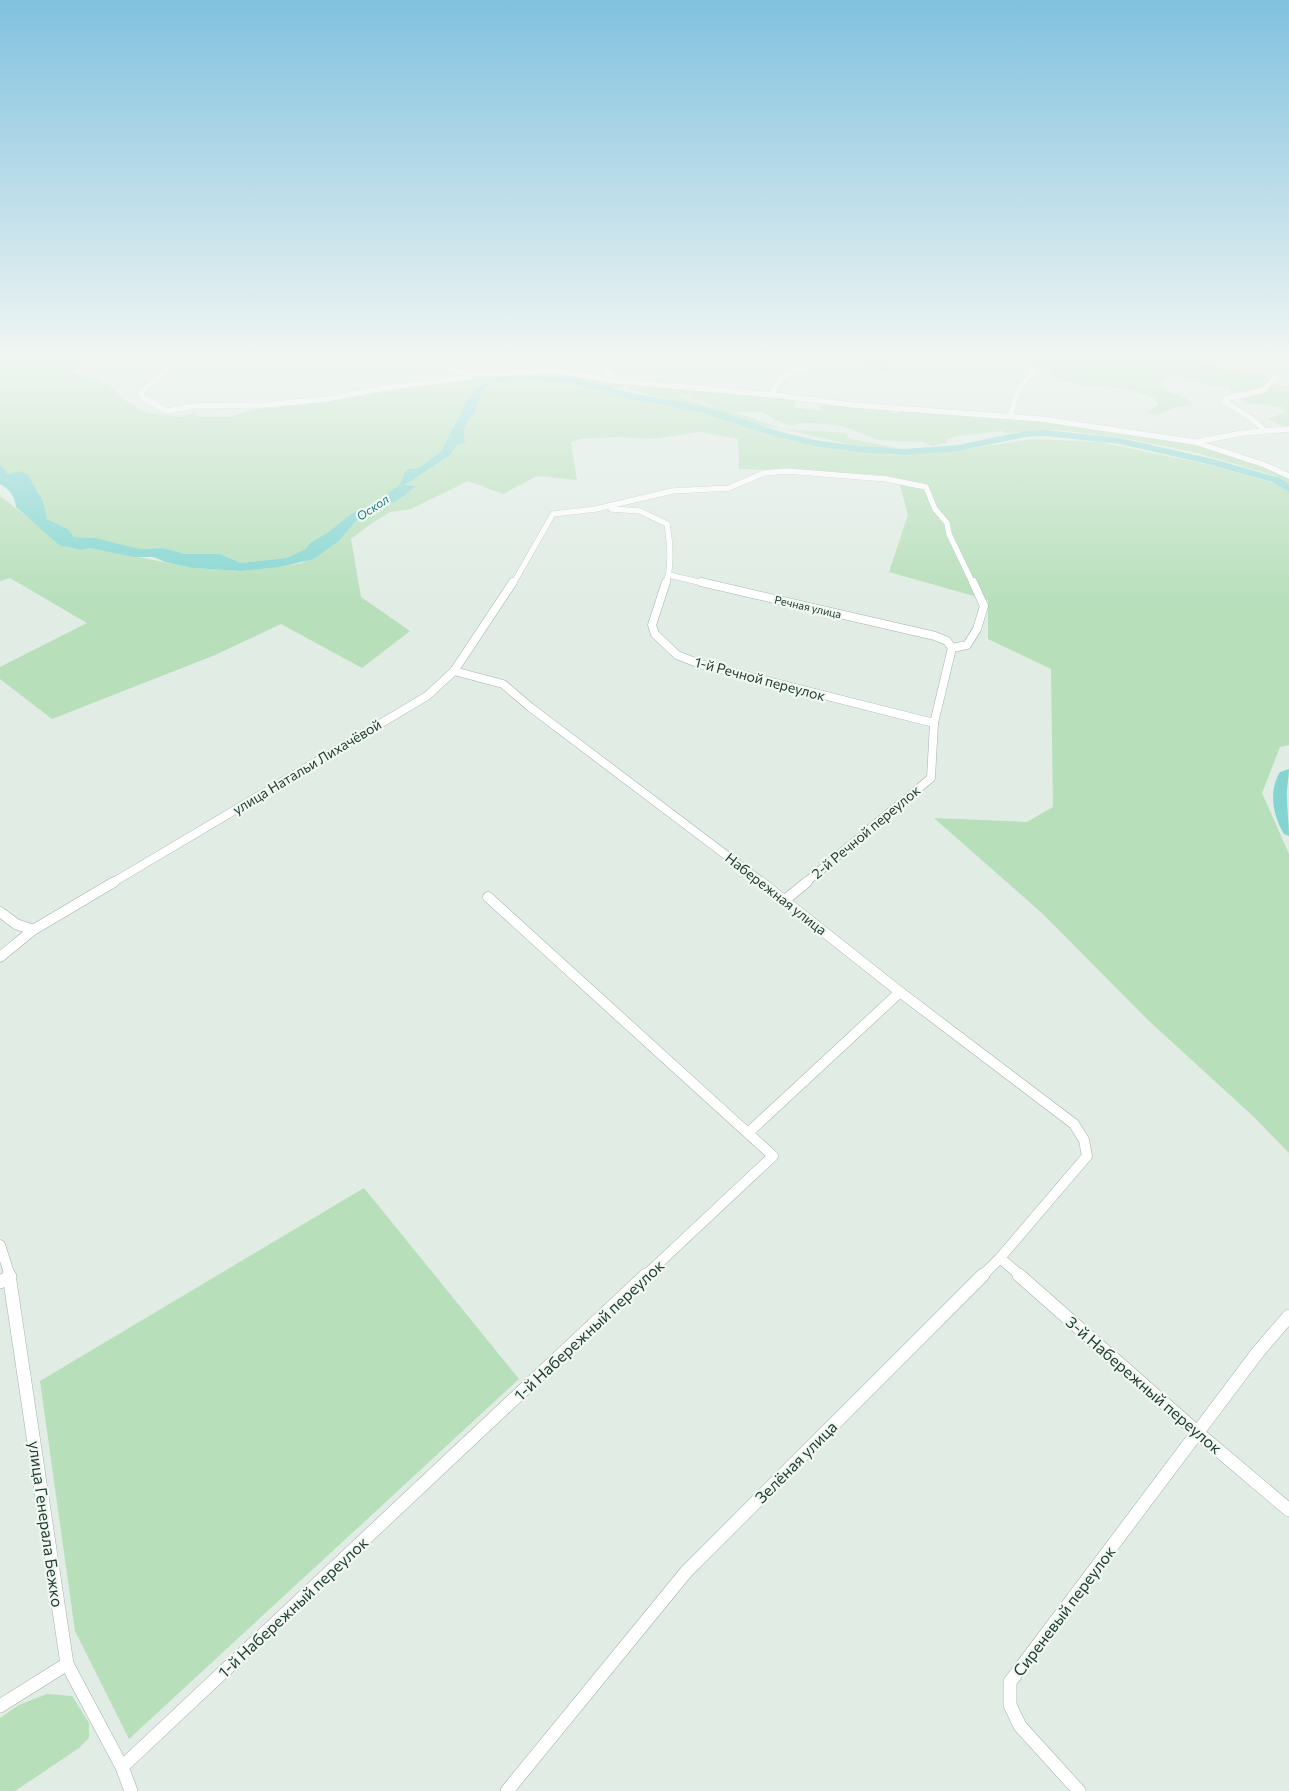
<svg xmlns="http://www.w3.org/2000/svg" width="1289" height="1791" viewBox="0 0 1289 1791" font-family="Commissioner,sans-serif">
<rect width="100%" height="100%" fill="#e0ece4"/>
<g fill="#b7dfba">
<polygon points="0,355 96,355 71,372 112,387 123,399 146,413 182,417 194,412 199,417 229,417 257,409 301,405 508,373 556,372 554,377 500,378 478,387 467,401 441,451 419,468 414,468 403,475 399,485 373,504 351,514 327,533 311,542 304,550 286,558 241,563 220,554 186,554 163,548 140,549 96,538 74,537 68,529 47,519 39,492 19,471 8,474 0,464"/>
<path d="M1044,355H1194C1203,365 1211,365 1224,368C1238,372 1244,375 1260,376L1262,373L1271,379L1263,387L1237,394L1231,392L1230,388C1223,386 1216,386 1209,385C1195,382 1171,368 1159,383L1161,387L1169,389L1168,392L1184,397L1193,404C1187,406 1179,406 1173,408C1160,413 1163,417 1147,412L1157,406L1159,403L1153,397L1128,389L1082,385L1060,379L1050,372L1034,368L1027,363V360Z"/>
<polygon points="874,358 890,362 891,369 886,373 867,368 866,366 875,362"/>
<path d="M559,371L626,383L618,388L594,386L631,396L701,409L627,389L629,384L672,388L688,399L705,405L721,408L781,428L752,424L704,410L778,434L815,443L892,455L968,449L1033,439L1100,442L1209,465L1274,483L1289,492V745L1280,747L1262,793L1289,854V1153L1255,1118L1148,1020L1043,914L934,818L1027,822L1053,807L1051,669L988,639V600L889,572L908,515L898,478L880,475L739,469L738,439L700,432L653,439L618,437L580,439L571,442L577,480L537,476L503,494L468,481L411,509L390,512L372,523L351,539L361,597L410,631L362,668L281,624L215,655L52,719L0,679V667L87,623L10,578L0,581V496L66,547L79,550L90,548L110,551L192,568L242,571L280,567L302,563L340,540L355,522L374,510L397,501L415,486H404L449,456L457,445L466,442C461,425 470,421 477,408C481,400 480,389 489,384C507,374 568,381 589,385L569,377L556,378Z"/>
<polygon points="1274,384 1289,388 1289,428 1268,419 1285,412 1282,407 1261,404 1249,404 1240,397 1265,391"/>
<path d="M678,388L797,399L793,407L819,411L822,403L892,410V413H901V410L1007,417L1195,445L1258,464L1289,478V485L1273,475L1197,453L1124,438L1057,430L1007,433L1001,431C990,433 951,435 946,440L948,443L932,446L924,442L878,440L845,427L827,424L800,423L792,426L775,420L763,412H736L693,400L677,391Z"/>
<path d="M787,430C807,430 829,431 849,434L846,438L898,448L889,450L861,447Z"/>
<polygon points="364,1188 519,1379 129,1739 75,1631 40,1381"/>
<polygon points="47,1694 72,1696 89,1723 89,1738 79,1748 15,1791 0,1791 0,1718 19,1705"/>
</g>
<path fill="#84d5d1" d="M554,377L552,381C537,380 494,375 484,389C480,394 480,401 477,407C471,421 460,425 466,442L457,445L449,456L405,485L416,486L397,501L374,510L355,522L340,540L314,559L280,567L242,571L192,568L165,562L154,557H134L90,548L80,550L59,545L16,507C15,496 9,489 0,484V464L8,474L19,471L29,475C31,483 34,485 38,492C44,500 45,510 47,519L68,529L74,537L96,538L140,549L163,548L186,554H220L241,563L286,558L304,550L311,542L327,533L351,514L373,504L399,485L405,472L409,469L419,468L441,451L467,401L478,387L500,378Z"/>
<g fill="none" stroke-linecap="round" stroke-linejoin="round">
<g fill="#84d5d1" fill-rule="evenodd">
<polygon points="532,375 574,378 632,393 706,407 781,432 815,440 858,446 903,449 958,445 1025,431 1045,430 1120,438 1213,459 1280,478 1289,484 1289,492 1272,482 1207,464 1120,444 1045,436 1025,437 958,451 903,455 858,452 815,446 774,436 700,412 631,399 574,384 529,380 527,378"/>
<path d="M1289,769C1289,778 1286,790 1287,798C1287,810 1289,823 1289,836L1284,834C1273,815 1268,792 1280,772Z"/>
</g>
<defs>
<g id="street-far3">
<polyline points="186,355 141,392 142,397 167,411 194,406 263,405 326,399 384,388 470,377"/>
<polyline points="419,355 459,372 492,374 557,371 618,381 783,396 853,405 1041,419 1195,442 1265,465 1289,476"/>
<polyline points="611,355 606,364 606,371 617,380"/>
<polyline points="994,355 1022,363 1034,371 1018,390 1010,416"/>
<polyline points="771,395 782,378 797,370 856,355"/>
<polyline points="1264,430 1252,419 1224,401 1225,399 1264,390 1276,376"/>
<polyline points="1196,442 1242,433 1289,429"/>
<path d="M611,509L640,511L667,524C670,542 672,566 666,584"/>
<polyline points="669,575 707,584"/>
<polyline points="513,584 553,514 596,509 672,491 729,488 764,473 787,471 886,479 926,487 935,509 947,523 949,534 973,584"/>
</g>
<g id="street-far2">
<polyline points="666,582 652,625 655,634 677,655 700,664 934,723"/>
<polyline points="701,582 935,636 947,641 952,648 934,723 931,778 805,883"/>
<polyline points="952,648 967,645 977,629 984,606 973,582"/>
<polyline points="454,671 503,684 530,707 763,883"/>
<polyline points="112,883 427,696 454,671 513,582"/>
</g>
<g id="street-far1">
<polyline points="761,882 900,992 1074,1124 1084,1140 1087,1156 1000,1258 982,1276"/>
<polyline points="488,897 773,1156 645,1276"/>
<polyline points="785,900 807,882"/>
<polyline points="0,912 16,924 33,930"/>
<polyline points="0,957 33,930 114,882"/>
<polyline points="749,1132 900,992"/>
<polyline points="0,1245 10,1276"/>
<polyline points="1000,1258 1021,1276"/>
</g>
<g id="street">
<polyline points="9,1275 67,1664 122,1767 131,1791"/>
<polyline points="1019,1275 1198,1433 1289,1510"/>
<polyline points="0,1282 10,1277"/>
<polyline points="0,1706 67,1664"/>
<polyline points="122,1767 646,1275"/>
<polyline points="507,1791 686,1572 983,1275"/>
<polyline points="1079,1791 1020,1726 1010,1705 1010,1682 1258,1352 1289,1316"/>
</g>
</defs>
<use href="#street-far3" stroke="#a3b4aa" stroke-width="6"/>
<use href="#street-far2" stroke="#a3b4aa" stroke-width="9"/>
<use href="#street-far1" stroke="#a3b4aa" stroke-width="11"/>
<use href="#street" stroke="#a3b4aa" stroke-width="14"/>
<use href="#street-far3" stroke="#fff" stroke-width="5.5"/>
<use href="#street-far2" stroke="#fff" stroke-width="8"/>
<use href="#street-far1" stroke="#fff" stroke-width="10"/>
<use href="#street" stroke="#fff" stroke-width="13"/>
</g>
<linearGradient id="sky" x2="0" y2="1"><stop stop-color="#80c1df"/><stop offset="0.59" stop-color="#f1f6f3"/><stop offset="1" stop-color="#f1f6f3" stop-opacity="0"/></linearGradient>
<rect width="1289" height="605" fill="url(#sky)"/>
<g text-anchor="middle" stroke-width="4.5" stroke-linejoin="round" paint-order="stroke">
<g font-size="11" fill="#203e2f" stroke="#f1f8f3">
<text transform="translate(808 607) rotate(13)" y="4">Речная улица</text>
</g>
<g font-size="12" font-style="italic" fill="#167d79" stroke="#f1f8f3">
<text transform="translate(373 508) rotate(-34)" y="4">Оскол</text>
</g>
<g font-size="14" fill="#203e2f" stroke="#f1f8f3">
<text transform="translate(760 679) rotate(15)" y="5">1-й Речной переулок</text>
<text transform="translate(307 767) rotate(-31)" y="5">улица Натальи Лихачёвой</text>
<text transform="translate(866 832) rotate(-40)" y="5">2-й Речной переулок</text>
<text transform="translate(776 894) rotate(38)" y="5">Набережная улица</text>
</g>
<g font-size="16" fill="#203e2f" stroke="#f1f8f3">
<text transform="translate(589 1330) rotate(-43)" y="6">1-й Набережный переулок</text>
<text transform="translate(1144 1385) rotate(41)" y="6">3-й Набережный переулок</text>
<text transform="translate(796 1462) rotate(-45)" y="6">Зелёная улица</text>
<text transform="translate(46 1524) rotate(82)" y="6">улица Генерала Бежко</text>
<text transform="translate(293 1607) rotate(-43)" y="6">1-й Набережный переулок</text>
<text transform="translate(1064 1611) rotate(-53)" y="6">Сиреневый переулок</text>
</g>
</g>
</svg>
